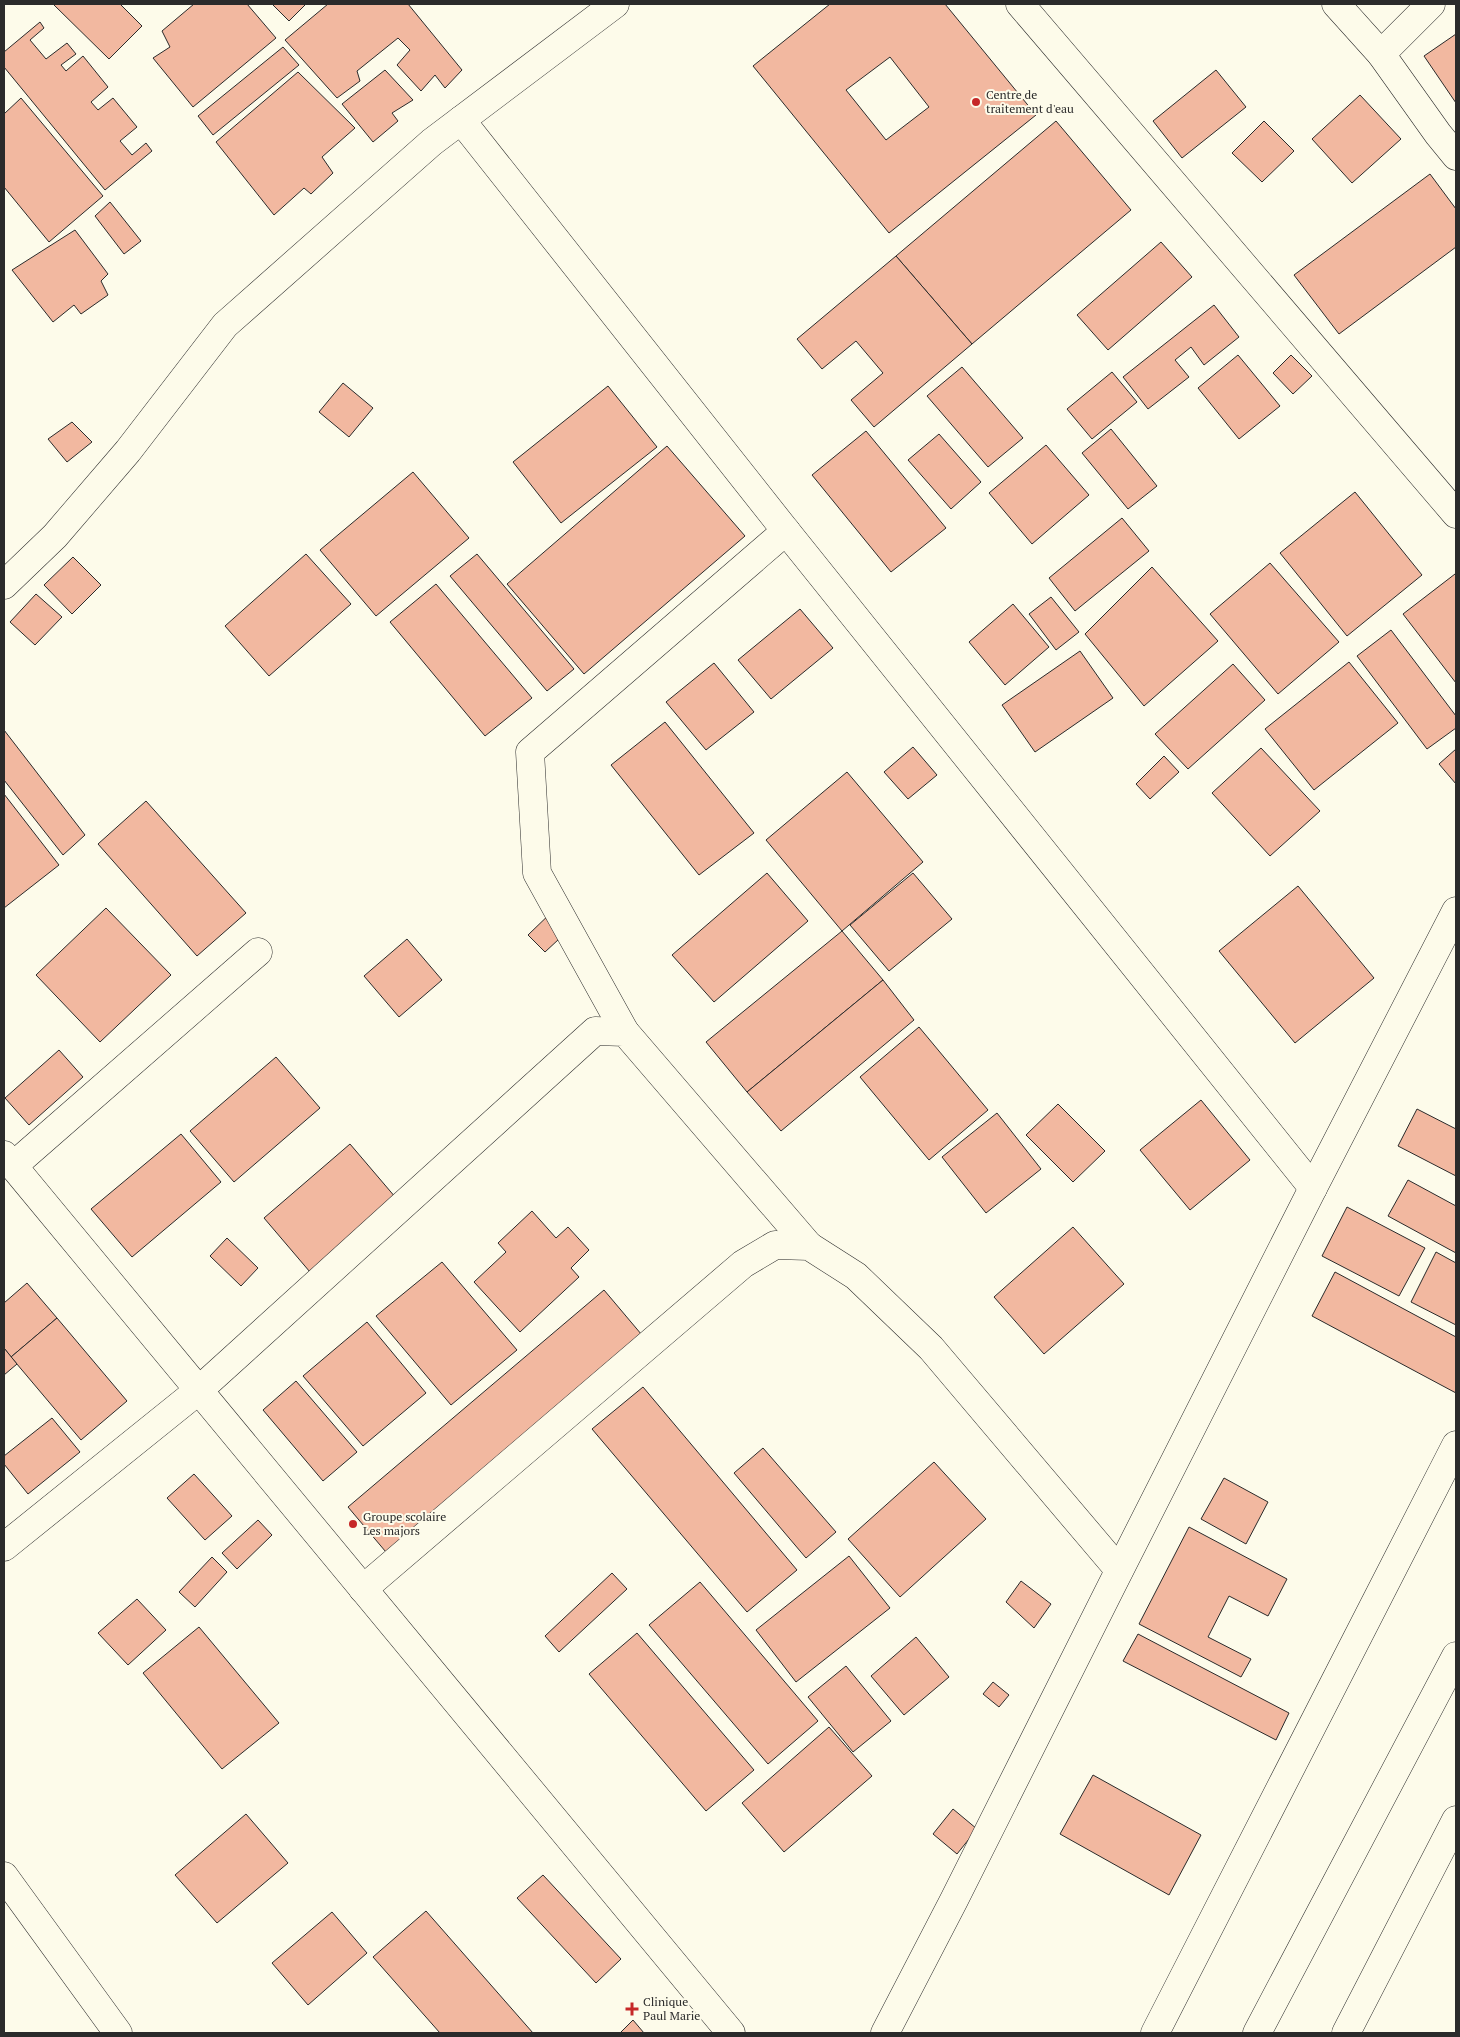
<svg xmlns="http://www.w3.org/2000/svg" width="1460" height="2037" viewBox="0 0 1460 2037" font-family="'PT Serif',serif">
<rect width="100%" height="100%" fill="#fdfbea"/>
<g fill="#f2b8a0" stroke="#2b2b2b" fill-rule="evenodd">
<polygon points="53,4 120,4 142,26 109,59"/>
<polygon points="194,4 247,4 276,38 193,107 153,58 170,47 162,31"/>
<polygon points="272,4 306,4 289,21"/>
<polygon points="328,4 408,4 462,70 445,88 435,75 421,91 397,65 410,50 398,38 357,71 360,81 337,98 285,40"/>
<path d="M830,4H945L1036,115L889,233L753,66ZM890,57L929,107L886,140L846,90Z"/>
<polygon points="40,22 44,28 30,40 46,59 67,43 76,54 61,65 66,71 83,56 108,87 91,102 98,110 113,98 137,127 120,141 132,155 146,143 152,151 105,190 4,67 4,52"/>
<polygon points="1456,34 1456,103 1424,56"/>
<polygon points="283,47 299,65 213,135 198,116"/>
<polygon points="385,70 413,100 392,113 398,121 373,142 342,104"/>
<polygon points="1216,70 1246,107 1182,158 1153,121"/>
<polygon points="298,72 355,128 322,157 333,173 311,194 304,188 274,215 216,142"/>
<polygon points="1360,95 1401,139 1352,183 1312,139"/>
<polygon points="21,98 103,196 49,242 4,187 4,114"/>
<polygon points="1056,121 1131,210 972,344 896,256"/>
<polygon points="1264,121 1294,151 1262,182 1232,153"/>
<polygon points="1430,174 1456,209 1456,247 1339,334 1294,275"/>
<polygon points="110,202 141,241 124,254 95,216"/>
<polygon points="75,230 108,274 101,281 108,295 81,314 74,305 53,322 12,270"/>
<polygon points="1161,242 1192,277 1108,350 1077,315"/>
<polygon points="896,256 972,344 874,427 851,400 883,373 856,341 822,369 797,339"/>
<polygon points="1214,305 1239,337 1204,365 1191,347 1175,360 1189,377 1148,409 1123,377"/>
<polygon points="1238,355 1280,406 1239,439 1198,388"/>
<polygon points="1291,355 1312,376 1293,394 1273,373"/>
<polygon points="962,367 1023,438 988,467 927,396"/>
<polygon points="1112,372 1137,402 1092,439 1067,409"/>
<polygon points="343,383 373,408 349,437 319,412"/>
<polygon points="608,386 657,447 561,523 513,462"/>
<polygon points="72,422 92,442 67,462 48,439"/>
<polygon points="1111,429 1157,486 1128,509 1082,453"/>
<polygon points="866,431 946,528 891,572 812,475"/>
<polygon points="939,434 981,482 951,509 908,460"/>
<polygon points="1046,445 1089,495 1032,544 989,493"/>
<polygon points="667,446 745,536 584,674 507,584"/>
<polygon points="413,472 469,538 376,616 320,550"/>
<polygon points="1355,492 1422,575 1347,636 1280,553"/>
<polygon points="1122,518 1149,551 1075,611 1049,578"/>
<polygon points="306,554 351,604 269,676 225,626"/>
<polygon points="477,554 574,669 547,691 450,576"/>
<polygon points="73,557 101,585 72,614 44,585"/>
<polygon points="1270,563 1339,642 1278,694 1210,614"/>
<polygon points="1152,567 1218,641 1144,706 1085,634"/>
<polygon points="1455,574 1456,576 1456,683 1403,614"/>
<polygon points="436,584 532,698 485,736 390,622"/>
<polygon points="36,594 62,617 35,645 10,622"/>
<polygon points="1051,597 1079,632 1056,650 1029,614"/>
<polygon points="1013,604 1049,647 1005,685 969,642"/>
<polygon points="800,609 833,648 771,699 738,660"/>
<polygon points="1391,630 1456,716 1456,728 1427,749 1357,656"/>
<polygon points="1080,651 1113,698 1035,752 1002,705"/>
<polygon points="1349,662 1398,723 1314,790 1265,729"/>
<polygon points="714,663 754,712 706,750 666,702"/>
<polygon points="1233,664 1265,700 1188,769 1155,734"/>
<polygon points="665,722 754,833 699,875 611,765"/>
<polygon points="4,730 85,835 63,855 4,780"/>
<polygon points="913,747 937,775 908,799 884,772"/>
<polygon points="1261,748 1320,811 1270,856 1212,793"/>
<polygon points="1456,749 1456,784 1439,764"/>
<polygon points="1164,756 1179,772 1150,799 1136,784"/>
<polygon points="847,772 923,862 842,931 766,840"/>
<polygon points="4,794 59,865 4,908"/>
<polygon points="146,801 246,913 197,956 98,844"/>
<polygon points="767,873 808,921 714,1002 672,955"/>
<polygon points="913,873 952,919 889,971 850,925"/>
<polygon points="1298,886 1374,978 1295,1043 1219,951"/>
<polygon points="106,908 171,975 100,1042 36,975"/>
<polygon points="556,908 573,926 545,952 528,935"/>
<polygon points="842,931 883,980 747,1092 706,1042"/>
<polygon points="407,939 442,980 399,1017 364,976"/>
<polygon points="883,980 914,1020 781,1131 747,1092"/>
<polygon points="919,1027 988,1110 929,1160 860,1077"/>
<polygon points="59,1050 83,1077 29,1125 5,1098"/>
<polygon points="276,1057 320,1108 234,1182 190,1131"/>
<polygon points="1201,1100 1250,1160 1190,1210 1140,1150"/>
<polygon points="1058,1104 1105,1151 1073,1182 1026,1135"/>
<polygon points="1417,1109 1456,1129 1456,1176 1398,1146"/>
<polygon points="997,1113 1041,1169 986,1213 942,1157"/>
<polygon points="181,1134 221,1182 132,1257 91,1209"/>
<polygon points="350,1144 396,1198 310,1272 264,1218"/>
<polygon points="1408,1180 1456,1206 1456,1253 1388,1216"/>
<polygon points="1347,1207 1425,1248 1399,1296 1322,1256"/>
<polygon points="532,1211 556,1238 568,1227 589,1250 571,1268 579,1277 520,1332 474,1282 506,1252 498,1243"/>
<polygon points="1073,1227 1124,1284 1044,1354 994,1297"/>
<polygon points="227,1238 258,1268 241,1286 210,1256"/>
<polygon points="1436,1252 1456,1263 1456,1325 1411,1302"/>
<polygon points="442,1262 517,1350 451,1405 376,1316"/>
<polygon points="1335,1272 1456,1337 1456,1393 1312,1316"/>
<polygon points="27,1283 57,1318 11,1357 4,1348 4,1303"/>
<polygon points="604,1290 647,1341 391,1558 348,1507"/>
<polygon points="57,1318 127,1401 81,1440 11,1357"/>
<polygon points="367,1322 426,1393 363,1446 303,1376"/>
<polygon points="4,1348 17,1364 4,1375"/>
<polygon points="296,1381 357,1452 323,1481 263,1410"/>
<polygon points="643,1387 797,1570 747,1612 592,1429"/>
<polygon points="52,1418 80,1452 28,1494 4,1464 4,1456"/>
<polygon points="763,1448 836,1532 806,1558 734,1473"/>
<polygon points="934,1462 986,1519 900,1597 848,1539"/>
<polygon points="194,1474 232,1516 205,1540 167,1498"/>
<polygon points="1224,1478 1268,1502 1246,1544 1201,1519"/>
<polygon points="258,1520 272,1535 237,1569 222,1553"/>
<polygon points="1189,1527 1287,1579 1268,1616 1229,1596 1208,1637 1251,1659 1241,1677 1139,1624"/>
<polygon points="849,1556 890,1608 796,1682 756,1630"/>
<polygon points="212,1557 227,1572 195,1607 179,1592"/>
<polygon points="612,1573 627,1589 559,1652 545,1636"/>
<polygon points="1021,1581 1051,1604 1034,1628 1006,1602"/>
<polygon points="700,1582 818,1721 768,1764 649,1625"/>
<polygon points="137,1599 166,1630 128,1665 98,1633"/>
<polygon points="199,1627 279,1723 222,1769 143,1673"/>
<polygon points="637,1633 754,1770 706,1811 589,1674"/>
<polygon points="1138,1634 1289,1713 1276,1740 1123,1661"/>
<polygon points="916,1637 949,1677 904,1715 871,1676"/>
<polygon points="846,1666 891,1721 853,1752 808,1697"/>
<polygon points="993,1682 1009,1695 999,1707 983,1694"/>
<polygon points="829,1727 872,1776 784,1852 742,1803"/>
<polygon points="1093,1775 1201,1835 1169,1895 1060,1834"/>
<polygon points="953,1809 977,1829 957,1854 933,1834"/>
<polygon points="246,1814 288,1863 217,1923 175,1875"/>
<polygon points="543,1875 621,1959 596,1983 517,1898"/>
<polygon points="426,1911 533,2033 440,2033 373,1957"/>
<polygon points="332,1912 367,1953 308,2005 272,1963"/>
<polygon points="633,2020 644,2033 620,2033"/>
</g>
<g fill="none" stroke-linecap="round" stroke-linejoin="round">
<defs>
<g id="street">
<polyline points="1020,4 1456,514"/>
<polyline points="1336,4 1381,54"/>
<polyline points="1431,4 1381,54 1438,134 1456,156"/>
<polyline points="461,120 786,531 1313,1188"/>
<polyline points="4,585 55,536 128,451 225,325 432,142 615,4"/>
<polyline points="625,1032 537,873 530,752 786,531"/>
<polyline points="4,1155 731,2033"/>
<polyline points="13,1166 258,952"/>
<polyline points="4,1547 199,1390 595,1031 625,1032 809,1246"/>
<polyline points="363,1589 743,1264 775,1245 809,1246 856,1276 931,1348 1119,1570"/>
<polyline points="4,1876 118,2033"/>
<polyline points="885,2033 954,1900 1111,1587 1313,1188 1456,911"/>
<polyline points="1155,2033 1456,1445"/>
</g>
<g id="primary">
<polyline points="1257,2033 1456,1656"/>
<polyline points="1346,2033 1456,1820"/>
</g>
</defs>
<use href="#street" stroke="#2b2b2b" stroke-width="29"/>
<use href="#primary" stroke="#2b2b2b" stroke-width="29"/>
<use href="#street" stroke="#fdfbea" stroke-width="28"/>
<use href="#primary" stroke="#fdfbea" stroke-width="28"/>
</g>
<g fill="#c62828" stroke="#fdfbea" stroke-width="2">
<circle cx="976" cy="102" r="5"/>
<circle cx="353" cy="1524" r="5"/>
<path d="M629.5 2001.5h5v5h5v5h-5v5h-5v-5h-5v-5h5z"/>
</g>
<g text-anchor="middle" stroke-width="4" stroke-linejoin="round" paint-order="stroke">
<g font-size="12" fill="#2b2b2b" stroke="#fdfbea" text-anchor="start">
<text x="986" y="99">Centre de<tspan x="986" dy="14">traitement d'eau</tspan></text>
<text x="363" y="1521">Groupe scolaire<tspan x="363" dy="14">Les majors</tspan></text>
<text x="643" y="2006">Clinique<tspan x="643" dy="14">Paul Marie</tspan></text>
</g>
</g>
<rect width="1460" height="2037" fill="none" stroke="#2b2b2b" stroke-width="10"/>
</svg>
